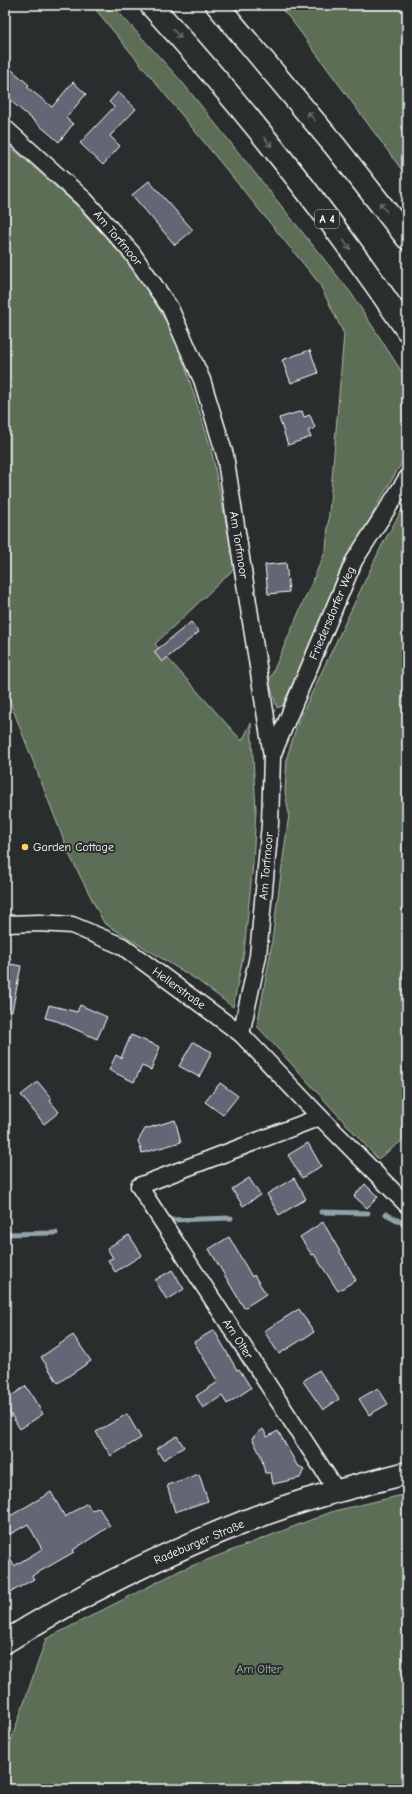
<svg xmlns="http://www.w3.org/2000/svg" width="412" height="1794" viewBox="0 0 412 1794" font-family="'Comic Neue',sans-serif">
<rect width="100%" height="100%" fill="#2a2d2e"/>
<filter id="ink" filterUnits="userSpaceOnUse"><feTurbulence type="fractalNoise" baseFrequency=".025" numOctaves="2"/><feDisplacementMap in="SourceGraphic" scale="8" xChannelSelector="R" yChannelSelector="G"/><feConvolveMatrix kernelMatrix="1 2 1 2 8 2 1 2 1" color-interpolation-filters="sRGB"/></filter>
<g filter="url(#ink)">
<g fill="#5c6e57" stroke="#aeb6ab">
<polygon points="92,5 112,5 182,82 351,293 407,380 407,454 376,507 282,706 277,708 269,681 326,550 344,334 319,283"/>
<polygon points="278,5 407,5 407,177 293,22"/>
<polygon points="5,142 73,202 137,271 177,341 211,448 235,568 155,644 242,741 251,723 256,810 253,863 244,952 233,1007 197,980 104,923 70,856 5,689"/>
<polygon points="407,501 407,1137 378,1159 257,1026 270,956 289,814 285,792 287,757 298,722 382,545"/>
<polygon points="407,1494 407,1789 5,1789 5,1758 46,1639 181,1570 334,1511"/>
</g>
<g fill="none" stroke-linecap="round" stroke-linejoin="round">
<g stroke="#91a3a7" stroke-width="5">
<polyline points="321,1212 368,1213"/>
<polyline points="386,1214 401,1222 407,1229"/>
<polyline points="172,1220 231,1218"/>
<polyline points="5,1234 56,1233"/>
</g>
</g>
<g fill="#626674" stroke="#fff">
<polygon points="5,64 29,85 27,87 52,107 73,82 86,94 66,118 73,124 59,142 5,96"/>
<polygon points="118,92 136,109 110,136 120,146 103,165 80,143 114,107 109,102"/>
<polygon points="149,181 193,230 175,245 132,195"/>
<polygon points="310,350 318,373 291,383 282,360"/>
<polygon points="302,411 304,417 310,415 315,428 308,431 311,437 288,445 279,418"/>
<polygon points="286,563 289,592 268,594 265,565"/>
<polygon points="191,622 199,632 162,662 154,652"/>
<polygon points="5,963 21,966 12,1011 5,1011"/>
<polygon points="49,1005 77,1012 80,1005 107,1017 97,1039 57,1021 45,1018"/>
<polygon points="131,1035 160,1047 151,1070 142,1066 134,1082 109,1070 116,1055 121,1058"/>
<polygon points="193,1042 212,1052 199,1077 179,1066"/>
<polygon points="38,1082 52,1099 50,1101 59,1112 44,1124 21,1095"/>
<polygon points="220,1083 238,1096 223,1115 205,1102"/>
<polygon points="175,1120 181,1142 142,1153 138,1141 145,1129"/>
<polygon points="308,1143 321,1166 302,1178 288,1155"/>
<polygon points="249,1178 260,1195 243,1206 232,1189"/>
<polygon points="294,1178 306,1199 279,1215 267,1194"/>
<polygon points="365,1184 378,1197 367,1208 354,1196"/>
<polygon points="323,1222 356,1280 338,1291 314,1254 312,1255 300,1237"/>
<polygon points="129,1235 142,1255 115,1272 108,1260 113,1258 107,1248"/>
<polygon points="229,1237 252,1277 254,1275 266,1294 244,1308 209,1249"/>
<polygon points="172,1270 184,1289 167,1300 155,1280"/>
<polygon points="299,1309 314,1332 279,1354 264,1331"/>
<polygon points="214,1330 237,1370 239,1369 251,1388 227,1404 222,1396 203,1408 196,1396 218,1382 194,1342"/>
<polygon points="73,1335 91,1361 58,1383 41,1357"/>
<polygon points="319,1370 339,1399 323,1410 303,1381"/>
<polygon points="26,1386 43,1414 20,1429 5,1405 5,1400"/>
<polygon points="378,1388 388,1404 369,1415 359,1399"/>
<polygon points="127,1414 141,1438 111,1456 96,1432"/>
<polygon points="263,1429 267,1437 278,1431 297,1465 304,1469 300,1478 273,1484 271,1473 265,1473 261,1456 252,1438"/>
<polygon points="177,1436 184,1447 163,1460 156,1449"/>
<polygon points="199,1474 208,1501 175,1512 167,1485"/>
<polygon points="51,1492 65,1517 87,1503 91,1510 99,1508 110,1526 73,1550 74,1552 32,1576 34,1579 11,1592 5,1582 5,1549 14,1566 42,1549 28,1524 5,1537 5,1519"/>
</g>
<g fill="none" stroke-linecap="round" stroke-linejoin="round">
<defs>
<g id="minor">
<polyline points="5,128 85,200 132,253 170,308 202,380 225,455 272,756 270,824 258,956 241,1034"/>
<polyline points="272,756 354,561 407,478"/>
<polyline points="5,924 39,923 72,925 122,946 241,1034 320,1117 407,1205"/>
<polyline points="320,1117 139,1186 337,1491"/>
</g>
<path id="secondary" d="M5,1642C83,1593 167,1552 254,1518C303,1499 356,1486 407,1473"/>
<g id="motorway">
<path d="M151,5C244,107 330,216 407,330"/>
<polyline points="217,5 335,146 407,238"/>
</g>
</defs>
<use href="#minor" stroke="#fff" stroke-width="19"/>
<use href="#secondary" stroke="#fff" stroke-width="25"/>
<use href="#motorway" stroke="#fff" stroke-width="25"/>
<use href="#minor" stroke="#2a2d2e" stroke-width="16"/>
<use href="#secondary" stroke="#2a2d2e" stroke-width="22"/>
<use href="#motorway" stroke="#2a2d2e" stroke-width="22"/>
</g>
<defs><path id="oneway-shaft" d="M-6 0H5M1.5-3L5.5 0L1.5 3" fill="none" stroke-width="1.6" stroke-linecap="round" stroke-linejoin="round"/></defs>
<g stroke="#6a6c6d">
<use href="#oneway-shaft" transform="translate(177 34) rotate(49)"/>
<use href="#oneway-shaft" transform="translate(311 116) rotate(-130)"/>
<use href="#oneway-shaft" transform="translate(268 142) rotate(52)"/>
<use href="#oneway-shaft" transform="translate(383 207) rotate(-128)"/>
<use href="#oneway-shaft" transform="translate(347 245) rotate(53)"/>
</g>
</g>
<circle fill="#ffd166" stroke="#2a2d2e" stroke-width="1.5" cx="25" cy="847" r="4"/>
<g text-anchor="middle" stroke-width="4" stroke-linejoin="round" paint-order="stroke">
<rect fill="#2a2d2e" stroke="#bfc0c0" stroke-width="1" x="315" y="210" width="24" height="18" rx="3"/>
<g font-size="11" font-weight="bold" fill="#fff">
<text x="327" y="223">A 4</text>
</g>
<g font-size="12" fill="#fff" stroke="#2a2d2e">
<text transform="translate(118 238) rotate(50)" y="4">Am Torfmoor</text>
<text transform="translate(239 545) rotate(81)" y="4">Am Torfmoor</text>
<text transform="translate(332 613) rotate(-67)" y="4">Friedersdorfer Weg</text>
<text transform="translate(266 866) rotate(-85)" y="4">Am Torfmoor</text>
<text transform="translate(179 988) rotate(36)" y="4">Hellerstraße</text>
<text transform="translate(238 1339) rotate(57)" y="4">Am Olter</text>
<text transform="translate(199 1542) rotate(-23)" y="4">Radeburger Straße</text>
</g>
<g font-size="12" fill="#fff" stroke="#2a2d2e" text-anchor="start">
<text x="33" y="851">Garden Cottage</text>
</g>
<g font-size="12" fill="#aeb6ab" stroke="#2a2d2e">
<text x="259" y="1673">Am Olter</text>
</g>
</g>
<rect width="412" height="1794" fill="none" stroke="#2a2d2e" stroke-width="20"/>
<rect x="10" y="10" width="392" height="1774" fill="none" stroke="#fff" stroke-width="1.5" filter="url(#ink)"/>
</svg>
